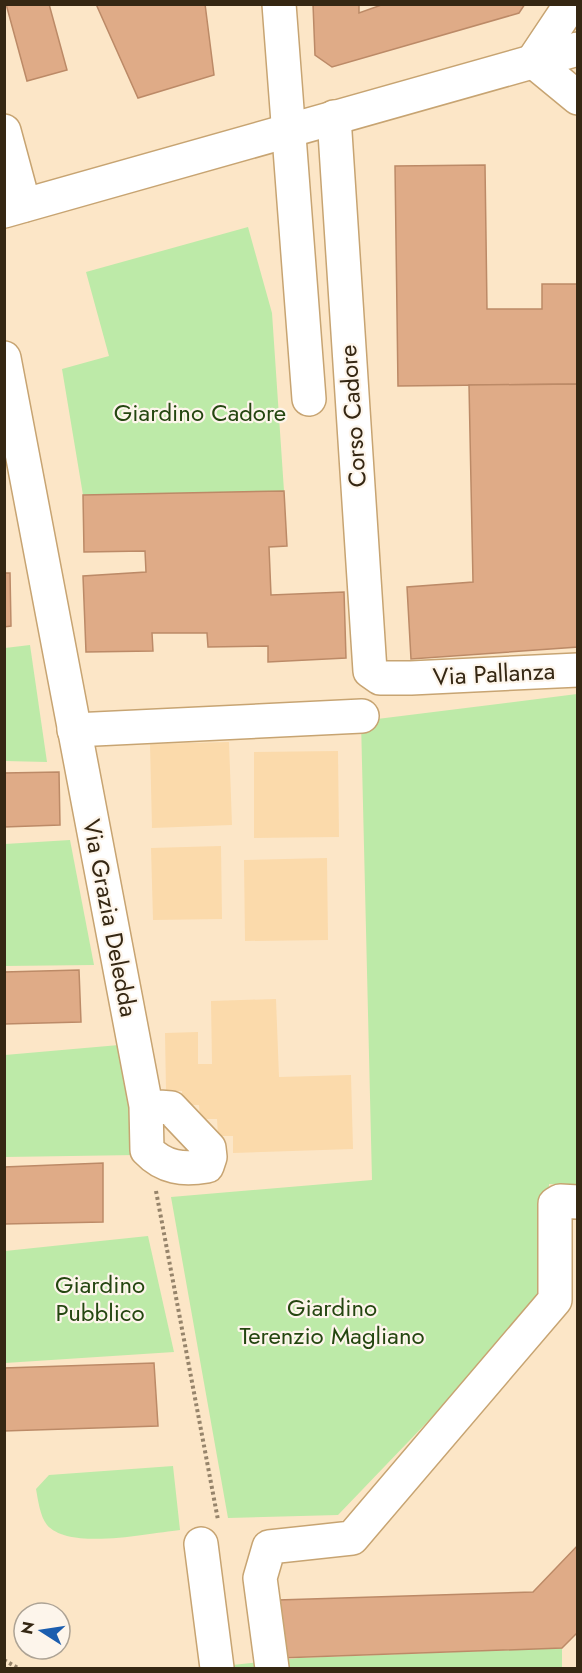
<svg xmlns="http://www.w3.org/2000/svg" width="582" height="1673" viewBox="0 0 582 1673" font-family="Jost,sans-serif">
<rect width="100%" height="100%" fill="#fce6c7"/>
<g fill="#fbdaab">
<polygon points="229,742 232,825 152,828 150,744"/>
<polygon points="338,751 339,837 254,838 254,752"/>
<polygon points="221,846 222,919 153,920 151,848"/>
<polygon points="327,858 328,940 245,941 244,860"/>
<polygon points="276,999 279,1077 351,1075 353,1149 233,1153 233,1136 218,1136 217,1119 200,1119 199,1105 182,1105 182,1091 166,1091 165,1033 198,1032 198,1064 212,1064 211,1001"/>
</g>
<g fill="#bdeaa8">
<polygon points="248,227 272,313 284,491 83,495 62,369 109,356 86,272"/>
<polygon points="30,645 47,762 5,761 5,648"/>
<polygon points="577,694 578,1186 549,1184 551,1293 338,1515 228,1518 171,1197 372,1180 361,721"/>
<polygon points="70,840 94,965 5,966 5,844"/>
<polygon points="119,1045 137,1155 5,1157 5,1055"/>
<polygon points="148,1236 174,1352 5,1363 5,1251"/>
<path d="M173,1466L180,1530C149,1533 70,1551 47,1525C40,1516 38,1500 36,1489L49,1475Z"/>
<polygon points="562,1648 562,1668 204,1668 299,1658"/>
</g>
<g fill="#dfab87" stroke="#bc8a67" stroke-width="1.5">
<polygon points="6,4 49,4 67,70 27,81"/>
<polygon points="96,4 205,4 214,75 138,98"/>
<polygon points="313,4 359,4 359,13 384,4 525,4 519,13 332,67 315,55"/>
<polygon points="485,165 487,309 542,309 542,284 578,284 578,384 398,386 395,166"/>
<polygon points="578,384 578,647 411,659 407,587 473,582 469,385"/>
<polygon points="284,491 287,546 269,547 271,595 344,592 346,658 268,662 268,646 208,647 207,633 152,633 153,651 86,652 83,576 146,572 145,551 84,552 83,495"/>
<polygon points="4,573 10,573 11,626 4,627"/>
<polygon points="59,772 60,825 4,827 4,773"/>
<polygon points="79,970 81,1022 4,1024 4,972"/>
<polygon points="103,1163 103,1222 4,1224 4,1167"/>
<polygon points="154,1363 158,1426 4,1431 4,1368"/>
<polygon points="578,1545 578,1632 562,1648 279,1658 278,1600 533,1592"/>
</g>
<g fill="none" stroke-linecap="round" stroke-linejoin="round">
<defs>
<g id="minor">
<polyline points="279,4 309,399"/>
<polyline points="533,61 571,4"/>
<polyline points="533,61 578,98"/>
<polyline points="334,117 370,671 380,678 411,678 578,670"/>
<polyline points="4,131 24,205"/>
<polyline points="4,211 578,49"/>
<path d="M4,358L146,1106L147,1150C164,1168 183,1170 207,1166L210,1157L209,1148L171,1108L146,1106"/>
<polyline points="74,730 362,716"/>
<polyline points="201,1544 217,1668"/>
<polyline points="272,1668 260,1578 269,1547 352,1538 555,1300 555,1204 560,1201 578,1202"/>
</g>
</defs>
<use href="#minor" stroke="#c7a472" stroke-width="36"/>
<g stroke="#96846b" stroke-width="4" stroke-dasharray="3 3" stroke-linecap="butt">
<polyline points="156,1191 218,1520"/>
<polyline points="4,1660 18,1668"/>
</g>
<use href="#minor" stroke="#fff" stroke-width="33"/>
</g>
<g text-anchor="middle" stroke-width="4.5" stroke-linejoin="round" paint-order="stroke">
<g font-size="24" fill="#244610" stroke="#fdf5eb">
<text x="200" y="421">Giardino Cadore</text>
<text x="100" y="1293">Giardino<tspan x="100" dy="28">Pubblico</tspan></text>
<text x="332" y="1316">Giardino<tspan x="332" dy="28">Terenzio Magliano</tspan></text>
</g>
<g font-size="24" fill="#352713" stroke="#fdf5eb">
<text transform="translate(353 416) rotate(-94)" y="8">Corso Cadore</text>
<text transform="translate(494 674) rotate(-3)" y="8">Via Pallanza</text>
<text transform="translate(110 918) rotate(79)" y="8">Via Grazia Deledda</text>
</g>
</g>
<rect width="582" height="1673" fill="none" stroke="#352713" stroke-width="12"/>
<g transform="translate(42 1631) rotate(282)"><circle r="28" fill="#fdf5eb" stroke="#ada395" stroke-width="1.5"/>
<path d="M0-4.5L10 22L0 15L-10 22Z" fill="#1b5dae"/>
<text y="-9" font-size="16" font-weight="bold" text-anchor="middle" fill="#352713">N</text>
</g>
</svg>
